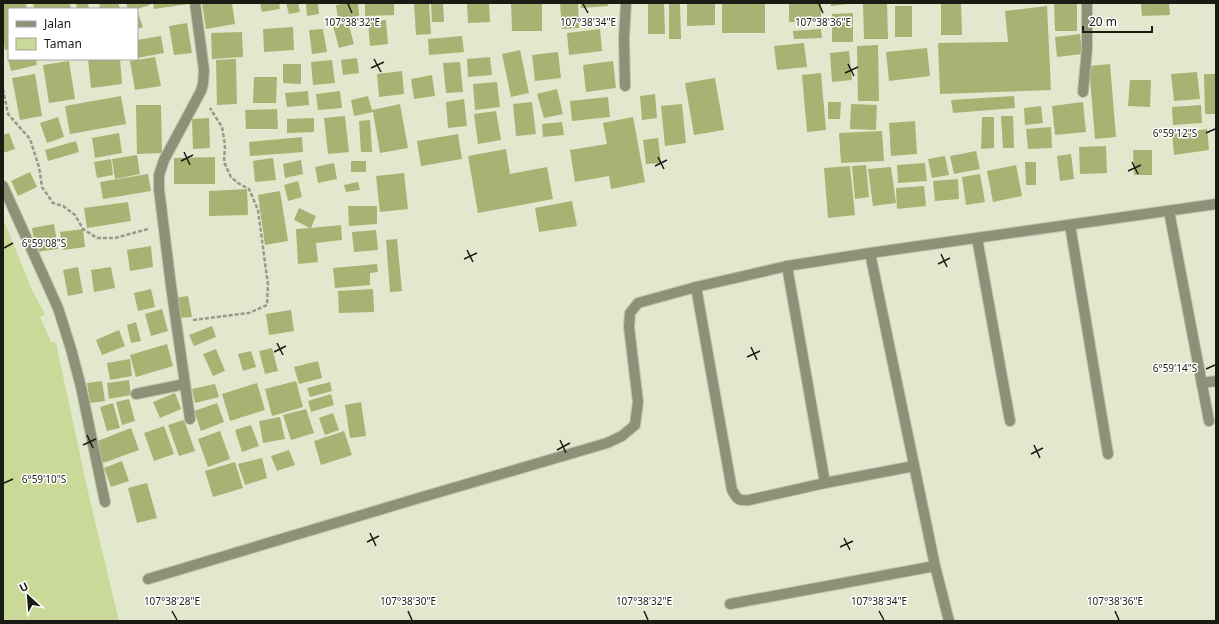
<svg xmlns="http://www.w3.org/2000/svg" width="1219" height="624" viewBox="0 0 1219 624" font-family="'Noto Sans',sans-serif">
<rect width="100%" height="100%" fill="#e2e8ce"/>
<polygon fill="#cad898" points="3,219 32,290 45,314 40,317 51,342 56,343 88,492 119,621 3,621"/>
<g fill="#a6b372">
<polygon points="3,3 26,3 27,9 9,9 9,49 5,50 3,37"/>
<polygon points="33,3 70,3 71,9 34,9"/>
<polygon points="76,3 88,3 89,9 77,9"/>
<polygon points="99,3 118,3 120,8 100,9"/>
<polygon points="126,3 149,3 150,5 137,9 128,9"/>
<polygon points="153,3 189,3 189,4 154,9"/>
<polygon points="202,3 232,3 235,24 206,29"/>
<polygon points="260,3 279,3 280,9 262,12"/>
<polygon points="286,3 298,3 300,12 289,14"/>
<polygon points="306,3 318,3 319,14 307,16"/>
<polygon points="350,3 358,3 359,16 338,19 336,5"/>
<polygon points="365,3 394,3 394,15 365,16"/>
<polygon points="414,3 429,3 431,34 416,35"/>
<polygon points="431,3 443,3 444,22 432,22"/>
<polygon points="467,3 489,3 490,22 468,23"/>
<polygon points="511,3 542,3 542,31 512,31"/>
<polygon points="560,3 578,3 579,28 562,29"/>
<polygon points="581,3 608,3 608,6 581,8"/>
<polygon points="648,3 664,3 665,34 648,34"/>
<polygon points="669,3 680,3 681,39 669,39"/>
<polygon points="687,3 715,3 715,25 687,26"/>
<rect x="722" y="3" width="43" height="30"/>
<rect x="789" y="3" width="32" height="19"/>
<polygon points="831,3 848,3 848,4 831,6"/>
<polygon points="863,3 887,3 888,39 864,39"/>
<polygon points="941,3 961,3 962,35 941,35"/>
<polygon points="1054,3 1077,3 1077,31 1055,31"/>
<polygon points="1141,3 1169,3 1170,15 1142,16"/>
<rect x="895" y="6" width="17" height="31"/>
<polygon points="1047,6 1051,90 940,94 938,43 1008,42 1005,11"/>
<polygon points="137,10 143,27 137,29"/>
<polygon points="853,13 853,42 832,42 832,14"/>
<polygon points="386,20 388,44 370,46 368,22"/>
<polygon points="348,22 354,44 339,48 333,26"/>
<polygon points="187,23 192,53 174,55 169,26"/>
<polygon points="293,27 294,50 264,52 263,29"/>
<polygon points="323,29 327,52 312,54 309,30"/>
<polygon points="600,29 602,51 569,55 567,33"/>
<polygon points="821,29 822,38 794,39 793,31"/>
<polygon points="242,32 243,57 212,59 211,33"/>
<polygon points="1080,34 1082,54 1057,57 1055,37"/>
<polygon points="161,36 164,53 137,58 137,40"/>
<polygon points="462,36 464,52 429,55 428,39"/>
<polygon points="804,43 807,67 777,70 774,46"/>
<polygon points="878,45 879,101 858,101 857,46"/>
<polygon points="927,48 930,76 889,81 886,52"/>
<polygon points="520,50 529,93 511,97 502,54"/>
<polygon points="849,51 852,80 832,82 830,53"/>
<polygon points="558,52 561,78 535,81 532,55"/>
<polygon points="155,57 161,86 135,90 130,61"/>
<polygon points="490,57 492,75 468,77 467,59"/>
<polygon points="357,58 359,73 343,75 341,60"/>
<polygon points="8,59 36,59 37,65 11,71"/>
<polygon points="88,59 120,59 122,84 91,88"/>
<polygon points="236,59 237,104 217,105 216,60"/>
<polygon points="332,60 335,83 313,85 311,62"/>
<polygon points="69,61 75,99 49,103 43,65"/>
<polygon points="613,61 616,88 586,92 583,65"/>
<polygon points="460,62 463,92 446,93 443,63"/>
<polygon points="283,64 301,64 301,84 283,83"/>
<polygon points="1110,64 1116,137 1095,139 1089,66"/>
<polygon points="402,71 404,94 379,97 377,74"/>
<polygon points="1197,72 1200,99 1174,101 1171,74"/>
<polygon points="821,73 826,130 807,132 802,75"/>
<polygon points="35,74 42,116 20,120 12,78"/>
<polygon points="1204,74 1216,74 1216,114 1205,114"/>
<polygon points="432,75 435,96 414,99 411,79"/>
<polygon points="254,77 277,77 276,103 253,103"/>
<polygon points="715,78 724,130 694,135 685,83"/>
<polygon points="1130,80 1151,80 1150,107 1128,106"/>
<polygon points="497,82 500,107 475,110 473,84"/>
<polygon points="557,89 563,114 544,118 537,94"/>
<polygon points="308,91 309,105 287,107 285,93"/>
<polygon points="340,91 342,108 318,110 316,94"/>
<polygon points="655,94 657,118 642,120 640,96"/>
<polygon points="121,96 126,124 70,134 65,106"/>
<polygon points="368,96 372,110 400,104 408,148 380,153 373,112 354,116 351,100"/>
<polygon points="1014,96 1015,108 953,113 951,100"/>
<polygon points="608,97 610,117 572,121 570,101"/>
<polygon points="464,99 467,126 448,128 446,102"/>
<polygon points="532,102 536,134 516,136 513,104"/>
<polygon points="828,102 841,102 840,119 828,119"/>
<polygon points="1083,102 1086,132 1055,135 1052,106"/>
<polygon points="682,104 686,143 665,146 661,106"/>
<polygon points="851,104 877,105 876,130 850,129"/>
<polygon points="136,105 161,105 162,153 137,154"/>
<polygon points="1201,105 1202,123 1173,125 1172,107"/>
<polygon points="1041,106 1043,123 1025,125 1024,108"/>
<polygon points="277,109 278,129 246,129 245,110"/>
<polygon points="496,111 501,140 478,144 474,114"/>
<polygon points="345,116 349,152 328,154 324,118"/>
<polygon points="1001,116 1013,116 1014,148 1003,148"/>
<polygon points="58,117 64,137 47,143 40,123"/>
<polygon points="633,117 645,182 611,189 609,176 575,182 570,150 607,144 603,123"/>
<polygon points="982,117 994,117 994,148 981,149"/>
<polygon points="209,118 210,148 193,149 192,119"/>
<polygon points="314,118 314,132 287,133 287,119"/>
<polygon points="370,120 372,152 361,152 359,121"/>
<polygon points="915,121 917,154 891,156 889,123"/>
<polygon points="562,122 564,135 543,137 542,124"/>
<polygon points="1051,127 1052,148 1028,149 1026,129"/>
<polygon points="1207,129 1209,150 1174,155 1172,134"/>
<polygon points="882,131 884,161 841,163 839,133"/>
<polygon points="9,133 15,149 3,153 3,135"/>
<polygon points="119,133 122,153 95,158 92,138"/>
<polygon points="458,134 462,159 421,166 417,141"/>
<polygon points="302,137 303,152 250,156 249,142"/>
<polygon points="658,138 661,163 646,164 643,140"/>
<polygon points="76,141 79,152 48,161 45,150"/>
<polygon points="1106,146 1107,173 1080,174 1079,147"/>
<polygon points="506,149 510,174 547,167 553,199 478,213 468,156"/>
<polygon points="1133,150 1152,150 1152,175 1134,175"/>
<polygon points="976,151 980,169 954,174 950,156"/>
<polygon points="1071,154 1074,179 1060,181 1057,156"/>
<polygon points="137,155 140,174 115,179 112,159"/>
<polygon points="945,156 949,175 932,178 928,159"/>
<polygon points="215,157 215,184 174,184 174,158"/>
<polygon points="273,158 276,180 255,182 253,161"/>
<polygon points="111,159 113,175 97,178 94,162"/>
<polygon points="301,160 303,174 285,178 283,164"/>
<rect x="351" y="161" width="15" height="11"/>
<polygon points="1025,162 1036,162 1036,185 1026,185"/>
<polygon points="334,163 337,179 318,183 315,167"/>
<polygon points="925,163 927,181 898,183 897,165"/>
<polygon points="866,165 869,197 855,199 852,166"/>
<polygon points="1016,165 1022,196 993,202 987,171"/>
<polygon points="850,166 855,215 828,218 824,168"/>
<polygon points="891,167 896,203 873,206 868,169"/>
<polygon points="30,172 37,187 18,196 11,181"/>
<polygon points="404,173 408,209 380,212 376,176"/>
<polygon points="148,174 151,191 103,199 100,182"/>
<polygon points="980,174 985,202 966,205 962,177"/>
<polygon points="958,179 959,199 935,201 933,181"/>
<polygon points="298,181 302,197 288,201 284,185"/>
<polygon points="358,182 360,190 346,192 344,185"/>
<polygon points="924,186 926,206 897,209 896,188"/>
<polygon points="247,189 248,215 209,216 209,191"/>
<polygon points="280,191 288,241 265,245 258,195"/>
<polygon points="572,201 577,226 539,232 535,208"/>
<polygon points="128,202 131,221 87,228 84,208"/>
<polygon points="348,206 377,206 377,224 349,226"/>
<polygon points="299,208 316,216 311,228 341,225 342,240 316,243 318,262 298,264 296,229 310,228 294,220"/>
<polygon points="54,224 58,249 36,252 32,228"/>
<polygon points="83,229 85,247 63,250 60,232"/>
<polygon points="376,230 378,250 354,252 352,232"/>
<polygon points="397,239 402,291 390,292 386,240"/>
<polygon points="151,246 153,267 130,271 127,250"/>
<polygon points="377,264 378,272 370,273 370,285 335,288 333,268"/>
<polygon points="78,267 83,293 68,296 63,270"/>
<polygon points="111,267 115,288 94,292 91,270"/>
<polygon points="151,289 155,307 138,311 134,293"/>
<polygon points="373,289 374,312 339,313 338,291"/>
<polygon points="188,296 192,317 178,318 175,298"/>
<polygon points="162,309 168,331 151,336 145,314"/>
<polygon points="291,310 294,331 269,335 266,314"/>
<polygon points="136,322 141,341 131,343 127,325"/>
<polygon points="212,326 216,337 194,346 189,335"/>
<polygon points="119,330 125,346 102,355 96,340"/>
<polygon points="167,344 173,366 136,377 130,355"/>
<polygon points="272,348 278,371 265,374 259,351"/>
<polygon points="216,349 225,371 213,376 203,354"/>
<polygon points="251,351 256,367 243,371 238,354"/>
<polygon points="130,359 132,376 110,380 107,363"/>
<polygon points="318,361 322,378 299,384 294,367"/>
<polygon points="129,380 131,395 109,399 107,383"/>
<polygon points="102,381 105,401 90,403 87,383"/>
<polygon points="296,381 303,407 272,416 265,389"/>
<polygon points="330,382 332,391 310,397 307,388"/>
<polygon points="257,383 265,410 230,421 222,394"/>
<polygon points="215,384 219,397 195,403 192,389"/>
<polygon points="175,393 181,409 160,418 153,402"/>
<polygon points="331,394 334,405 311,412 308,401"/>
<polygon points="129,399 135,421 122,425 116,402"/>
<polygon points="361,402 366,436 350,438 345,405"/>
<polygon points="113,403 120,428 107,431 100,407"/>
<polygon points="217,403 224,422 201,431 194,411"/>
<polygon points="306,409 314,433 291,440 283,415"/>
<polygon points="333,413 339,430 325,435 319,418"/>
<polygon points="280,417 285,439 263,443 259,421"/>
<polygon points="184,420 195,451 179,456 168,425"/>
<polygon points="251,425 259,446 242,452 235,430"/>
<polygon points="164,426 174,454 154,461 144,433"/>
<polygon points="131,428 139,450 103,463 95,442"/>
<polygon points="220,431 230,459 208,467 198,439"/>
<polygon points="344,431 352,455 321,465 314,441"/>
<polygon points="289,450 295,465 277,471 271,456"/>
<polygon points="262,458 267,478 245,485 238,464"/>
<polygon points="122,461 129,481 111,487 104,468"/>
<polygon points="235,462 243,488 213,497 205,471"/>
<polygon points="147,483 157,518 137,523 128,488"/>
</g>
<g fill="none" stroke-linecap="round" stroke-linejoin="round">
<defs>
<g id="street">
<polyline points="625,86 624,38 626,3"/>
<polyline points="1083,92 1087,49 1087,3"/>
<polyline points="3,186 58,308 71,349 81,387 105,502"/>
<polyline points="1169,211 1209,421"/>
<polyline points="1070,225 1108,454"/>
<polyline points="977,238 1010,421"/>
<polyline points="870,253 935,566 949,621"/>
<polyline points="787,266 825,483"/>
<path d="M696,287L732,490C737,499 738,501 749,500L825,483L914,466"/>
<polyline points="1202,383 1216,381"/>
<polyline points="136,394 185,384"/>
<polyline points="190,419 171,286 159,189 159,175 164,160 201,91 203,84 204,70 195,3"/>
<polyline points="148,579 419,498 607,443 622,436 635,425 638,402 629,327 630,313 638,303 696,287 787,266 870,253 1216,204"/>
<polyline points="730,604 935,566"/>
</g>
</defs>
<use href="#street" stroke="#bec3ac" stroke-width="12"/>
<g stroke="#969a87" stroke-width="2.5" stroke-dasharray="4 2" stroke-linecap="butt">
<polyline points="3,89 8,114 30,139 39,167 42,187 53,203 63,206 75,215 83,229 97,238 115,238 148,229"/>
<polyline points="193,320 249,313 267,305 268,285 258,210 249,189 238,183 231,177 224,162 225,145 222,127 210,108"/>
</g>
<use href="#street" stroke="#8c9277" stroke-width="10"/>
</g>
<path fill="none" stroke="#1a1c13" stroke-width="1.5" d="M348,4L352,13M583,4L588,13M819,4L823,13M374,59L381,72M848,64L854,76M371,68L384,62M845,73L858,67M1206,133L1215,129M184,152L190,165M658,157L664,169M181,161L193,155M1132,162L1138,174M655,166L667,160M1128,171L1141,165M4,248L13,243M467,250L473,262M941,254L947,267M464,259L477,253M938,264L950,258M277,343L283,355M751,347L757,360M274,352L286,346M747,357L760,351M1206,369L1215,365M87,435L93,448M560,440L566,453M83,445L96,439M1034,445L1040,458M557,450L570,443M1031,454L1043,448M4,483L13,479M370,533L376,546M844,538L850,550M367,542L379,536M840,547L853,541M172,611L177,620M408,611L412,620M644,611L648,620M879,611L884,620M1115,611L1119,620"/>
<g font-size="10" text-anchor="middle" fill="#1a1c13" stroke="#fff" stroke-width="3" stroke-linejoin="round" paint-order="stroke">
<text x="352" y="26">107°38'32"E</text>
<text x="588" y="26">107°38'34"E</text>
<text x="823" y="26">107°38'36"E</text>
<text x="1175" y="137">6°59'12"S</text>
<text x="44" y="247">6°59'08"S</text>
<text x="1175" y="372">6°59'14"S</text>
<text x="44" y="483">6°59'10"S</text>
<text x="172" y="605">107°38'28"E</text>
<text x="408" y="605">107°38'30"E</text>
<text x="644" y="605">107°38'32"E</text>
<text x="879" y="605">107°38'34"E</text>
<text x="1115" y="605">107°38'36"E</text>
</g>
<rect width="1219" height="624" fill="none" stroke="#1a1c13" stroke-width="8"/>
<rect x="8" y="8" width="130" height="52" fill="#ffffff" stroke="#a3a4a1"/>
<rect x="16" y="21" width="20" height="6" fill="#8c9277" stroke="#a3a4a1"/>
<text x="44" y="28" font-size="12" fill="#1a1c13">Jalan</text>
<rect x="16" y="38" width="20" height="12" fill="#cad898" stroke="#a3a4a1"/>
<text x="44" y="48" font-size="12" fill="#1a1c13">Taman</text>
<g transform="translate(28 596) rotate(334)" stroke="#ffffff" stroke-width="3" paint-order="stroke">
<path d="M0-3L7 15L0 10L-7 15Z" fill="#1a1c13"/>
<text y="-6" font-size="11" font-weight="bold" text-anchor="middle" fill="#1a1c13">U</text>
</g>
<path d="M1083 26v6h69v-6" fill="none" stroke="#1a1c13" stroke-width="2"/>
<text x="1089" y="26" font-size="12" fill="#1a1c13" stroke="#ffffff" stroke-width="3" paint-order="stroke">20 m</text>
</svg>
